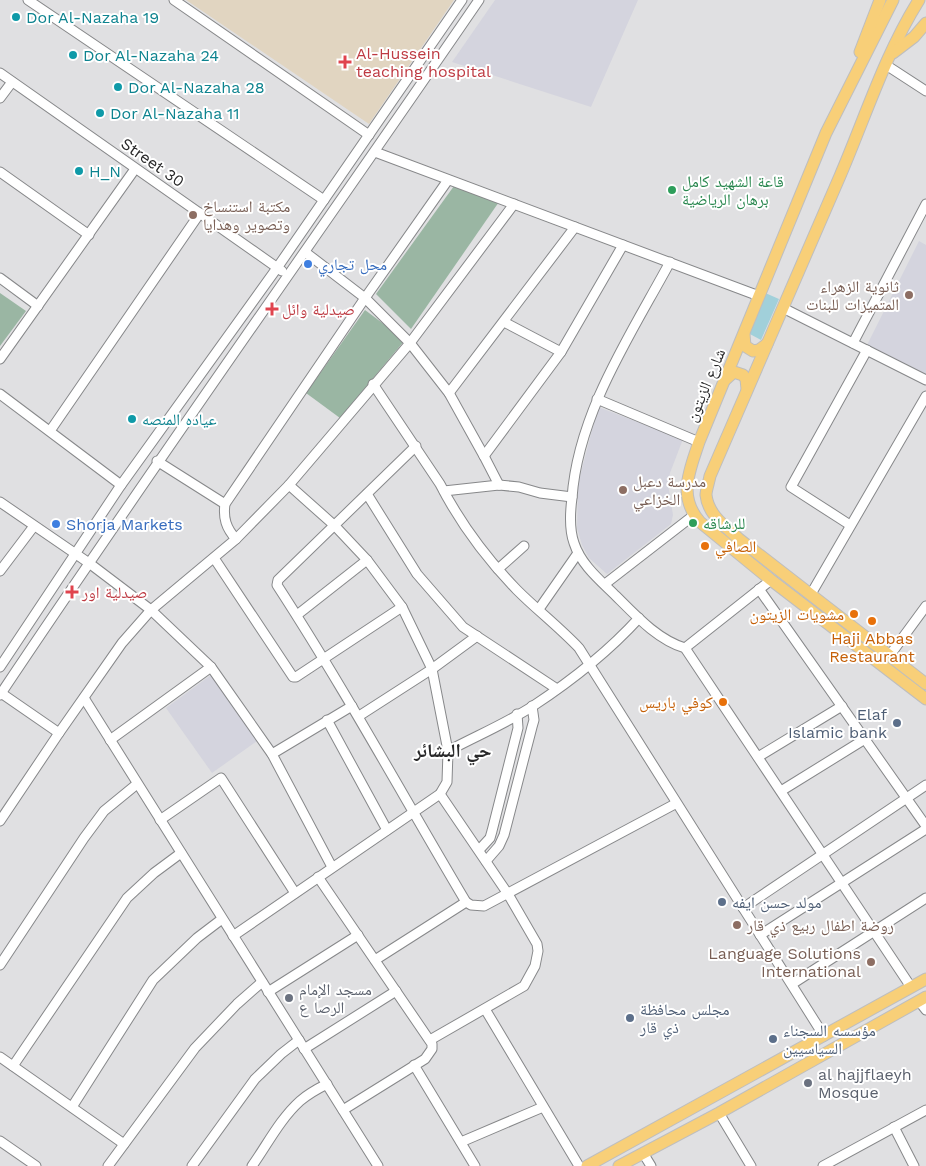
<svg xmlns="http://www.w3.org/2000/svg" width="926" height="1166" viewBox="0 0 926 1166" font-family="'Work Sans','Noto Naskh Arabic',sans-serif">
<rect width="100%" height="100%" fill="#e0e0e2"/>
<g fill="#d4d4de">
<polygon points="495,0 638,0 591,107 452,62"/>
<polygon points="919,241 926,245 926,374 867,345"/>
<polygon points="598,407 683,439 670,473 668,484 673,515 671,524 607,574 589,558 582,545 577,528 578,484"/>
<polygon points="211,675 257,741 212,773 166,708"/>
</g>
<polygon fill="#e1d5c1" points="186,0 454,0 369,124"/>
<g fill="#9ab6a3">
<polygon points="454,186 501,199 411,329 376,294"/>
<polygon points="0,293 26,311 0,346"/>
<polygon points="365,310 405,340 340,418 306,393"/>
</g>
<polygon fill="#a1d0da" points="763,292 779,299 761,340 748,333"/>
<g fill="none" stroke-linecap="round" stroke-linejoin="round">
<defs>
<g id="minor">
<polyline points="28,0 324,200"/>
<polyline points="174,0 369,135"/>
<polyline points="886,65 926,91"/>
<polyline points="0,73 282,271"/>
<polyline points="0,98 12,82"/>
<polyline points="375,152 759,296"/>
<polyline points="0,172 89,235"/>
<polyline points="305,252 365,298 410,343 449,393 484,456 499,485"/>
<path d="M670,262C630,336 578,413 572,498C570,513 569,529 574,543C581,565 601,581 616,596C636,616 658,640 685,648L911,987"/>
<polyline points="0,278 38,306"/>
<polyline points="783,308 926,380"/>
<polyline points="504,322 561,352"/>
<polyline points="853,343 926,204"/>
<polyline points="0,359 135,169"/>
<path d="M373,384L440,484C460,523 486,558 517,590C537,610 559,627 579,648L824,1036"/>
<polyline points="449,393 575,227"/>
<polyline points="0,394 121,485"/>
<polyline points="597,399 699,442"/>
<polyline points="50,431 200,213"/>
<path d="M416,446L278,580L277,585C344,688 403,796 466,902"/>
<polyline points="484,456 561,352 623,245"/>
<polyline points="157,461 225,504"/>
<polyline points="444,491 499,485 519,487 540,493 572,497"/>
<polyline points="367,494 417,574 463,627 557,689"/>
<polyline points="0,502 89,563 151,610 211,667 272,754 332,867"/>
<polyline points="850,525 791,487 867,350"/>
<path d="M236,539C226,528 223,518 225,504L365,298L448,180"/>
<polyline points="214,558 293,677 296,677 402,607"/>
<polyline points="498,569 524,546"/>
<polyline points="0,571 34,526"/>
<polyline points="605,584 694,515"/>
<polyline points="759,589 926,826"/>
<polyline points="811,594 926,396"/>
<polyline points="539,609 578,553"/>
<polyline points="297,615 367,560"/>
<polyline points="685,648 771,580"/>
<polyline points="890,655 926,606"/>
<polyline points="0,667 121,485 277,268 462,0"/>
<polyline points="1,693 59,733"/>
<path d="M0,695C156,461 320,232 479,0"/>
<polyline points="84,698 378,1166"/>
<polyline points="359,716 432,669 477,636"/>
<polyline points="327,720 387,830"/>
<polyline points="110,740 211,667"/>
<path d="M448,751C476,736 507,723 533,706C571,681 609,651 639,618"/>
<polyline points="272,754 352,706"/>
<polyline points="758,757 842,706"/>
<polyline points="781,791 865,739"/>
<polyline points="160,820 221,778 295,893"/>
<polyline points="0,821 59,733 122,643 151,610 236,539 289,485 410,343 514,204"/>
<polyline points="479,850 490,838 492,831 518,728 517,714"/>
<polyline points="486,861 499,846 504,835 532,727 534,720 532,706"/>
<polyline points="318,877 432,1044 432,1049 425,1059 343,1110"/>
<polyline points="743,908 926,785"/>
<polyline points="760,935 926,829"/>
<polyline points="233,936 440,794 447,782 448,751 432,669 402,607 367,560 335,526 289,485"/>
<polyline points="375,960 466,902 471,905 484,906 675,804"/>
<polyline points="0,965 84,838 104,811 137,784"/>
<polyline points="792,984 926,898"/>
<polyline points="268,992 358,935"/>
<polyline points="919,1001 926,1010"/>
<polyline points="485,1009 579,1166"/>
<polyline points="430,1040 524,986 535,966 538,951 537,944 508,894 440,794"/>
<polyline points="304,1049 396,991"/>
<polyline points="0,1057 124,1144"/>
<polyline points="414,1065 475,1166"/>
<polyline points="13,1066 127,898 154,873 181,853"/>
<polyline points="72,1107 153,980 197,938 222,919"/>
<polyline points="719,1113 751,1166"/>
<polyline points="894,1127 914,1166"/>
<polyline points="0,1141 36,1166"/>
<polyline points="461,1142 543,1107"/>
<polyline points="643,1153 651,1166"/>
<polyline points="108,1166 195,1048 237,1004 262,982"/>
<polyline points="192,1166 255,1079 281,1054 299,1040"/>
<path d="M252,1166C267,1145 280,1119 300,1101C308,1094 317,1089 327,1084"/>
<polyline points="823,1166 926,1110"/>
</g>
<g id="major">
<path d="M893,0L826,133L699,442C690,470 677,496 700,522L771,580L926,699"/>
<path d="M919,0C885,54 865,118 840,176C797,276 753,376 710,476C709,482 706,490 706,495C708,515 726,527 739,539L926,684"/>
<polyline points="860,52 880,0"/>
<polyline points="893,53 914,37 926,23"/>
<polyline points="744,334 745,346 753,351 759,350 767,344"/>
<polyline points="725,380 734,372 743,375 746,379 747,389"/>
<polyline points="587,1166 926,979"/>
<polyline points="619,1166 719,1113 926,997"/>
</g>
</defs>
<use href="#minor" stroke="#87888a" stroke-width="11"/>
<use href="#major" stroke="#bebebf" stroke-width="13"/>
<use href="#minor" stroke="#fff" stroke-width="9"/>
<use href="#major" stroke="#f8cf78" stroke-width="11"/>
</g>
<g fill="#0f9aa8" stroke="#fff" stroke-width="2">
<circle cx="16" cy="17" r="5"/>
<circle cx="73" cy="55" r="5"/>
<circle cx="118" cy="87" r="5"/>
<circle cx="100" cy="113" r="5"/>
<circle cx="79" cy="171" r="5"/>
<circle cx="132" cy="419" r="5"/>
</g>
<g fill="#e0444e" stroke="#fff" stroke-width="2">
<path d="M342.5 54.5h5v5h5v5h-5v5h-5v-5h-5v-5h5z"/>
<path d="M269.5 301.5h5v5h5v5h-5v5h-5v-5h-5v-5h5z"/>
<path d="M69.5 584.5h5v5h5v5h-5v5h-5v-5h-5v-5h5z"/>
</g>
<g fill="#2e9e5b" stroke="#fff" stroke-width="2">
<circle cx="672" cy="190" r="5"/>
<circle cx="693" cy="523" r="5"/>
</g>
<g fill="#8d6e63" stroke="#fff" stroke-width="2">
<circle cx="193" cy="215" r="5"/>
<circle cx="909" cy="295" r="5"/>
<circle cx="623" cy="490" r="5"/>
<circle cx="737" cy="925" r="5"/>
<circle cx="871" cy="962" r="5"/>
</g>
<g fill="#3f7fe0" stroke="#fff" stroke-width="2">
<circle cx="308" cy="264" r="5"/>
<circle cx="56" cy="524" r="5"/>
</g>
<g fill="#e8710a" stroke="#fff" stroke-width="2">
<circle cx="705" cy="546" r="5"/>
<circle cx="854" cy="614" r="5"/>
<circle cx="872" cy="621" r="5"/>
<circle cx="723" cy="702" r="5"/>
</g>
<g fill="#5c6f8a" stroke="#fff" stroke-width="2">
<circle cx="897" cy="723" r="5"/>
<circle cx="722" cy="902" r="5"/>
<circle cx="630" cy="1018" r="5"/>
<circle cx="773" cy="1039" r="5"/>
</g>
<g fill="#6b7280" stroke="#fff" stroke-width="2">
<circle cx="289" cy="998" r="5"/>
<circle cx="808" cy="1083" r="5"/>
</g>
<g text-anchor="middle" stroke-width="4" stroke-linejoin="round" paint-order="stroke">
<g font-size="16" fill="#0d838f" stroke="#fff" text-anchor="start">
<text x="26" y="23">Dor Al-Nazaha 19</text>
<text x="83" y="61">Dor Al-Nazaha 24</text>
<text x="128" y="93">Dor Al-Nazaha 28</text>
<text x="110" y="119">Dor Al-Nazaha 11</text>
<text x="89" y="177">H_N</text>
<text x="142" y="425">عياده المنصه</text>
</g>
<g font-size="16" fill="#be3a42" stroke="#fff" text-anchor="start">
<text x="356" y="59">Al-Hussein<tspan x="356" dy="18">teaching hospital</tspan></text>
<text x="282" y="315">صيدلية وائل</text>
<text x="82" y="598">صيدلية اور</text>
</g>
<g font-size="16" fill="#282829" stroke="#fff">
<text transform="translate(153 162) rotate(35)" y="6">Street 30</text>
<text transform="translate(705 385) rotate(-67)" y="6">شارع الزيتون</text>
</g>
<g font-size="16" fill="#27864d" stroke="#fff" text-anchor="start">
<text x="682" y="187">قاعة الشهيد كامل<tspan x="682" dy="18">برهان الرياضية</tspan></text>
<text x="703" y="529">للرشاقه</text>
</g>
<g font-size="16" fill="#785e54" stroke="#fff" text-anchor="start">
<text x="203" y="212">مكتبة استنساخ<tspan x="203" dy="18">وتصوير وهدايا</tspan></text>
<text x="899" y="292" text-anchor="end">ثانوية الزهراء<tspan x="899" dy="18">المتميزات للبنات</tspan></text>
<text x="633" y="487">مدرسة دعبل<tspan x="633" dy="18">الخزاعي</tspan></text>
<text x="747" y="931">روضة اطفال ربيع ذي قار</text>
<text x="861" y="959" text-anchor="end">Language Solutions<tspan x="861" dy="18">International</tspan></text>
</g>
<g font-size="16" fill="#366cbe" stroke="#fff" text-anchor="start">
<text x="318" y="270">محل تجاري</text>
<text x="66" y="530">Shorja Markets</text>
</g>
<g font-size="16" fill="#c56008" stroke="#fff" text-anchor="end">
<text x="715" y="552" text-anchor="start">الصافي</text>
<text x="844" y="620">مشويات الزيتون</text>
<text x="872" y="644" text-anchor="middle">Haji Abbas<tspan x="872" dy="18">Restaurant</tspan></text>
<text x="713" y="708">كوفي باريس</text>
</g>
<g font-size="16" fill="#4e5e75" stroke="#fff" text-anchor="start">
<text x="887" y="720" text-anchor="end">Elaf<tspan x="887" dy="18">Islamic bank</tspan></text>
<text x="732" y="908">مولد حسن ايفه</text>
<text x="640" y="1015">مجلس محافظة<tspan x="640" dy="18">ذي قار</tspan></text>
<text x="783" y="1036">مؤسسه السجناء<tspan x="783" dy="18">السياسيين</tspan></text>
</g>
<g font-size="16" fill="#5b616d" stroke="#fff" text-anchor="start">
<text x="299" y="995">مسجد الإمام<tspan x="299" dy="18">الرصا ع</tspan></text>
<text x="818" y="1080">al hajjflaeyh<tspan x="818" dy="18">Mosque</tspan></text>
</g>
<g font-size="19" font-weight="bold" fill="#282829" stroke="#fff">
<text x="453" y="757">حي البشائر</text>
</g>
</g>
</svg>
